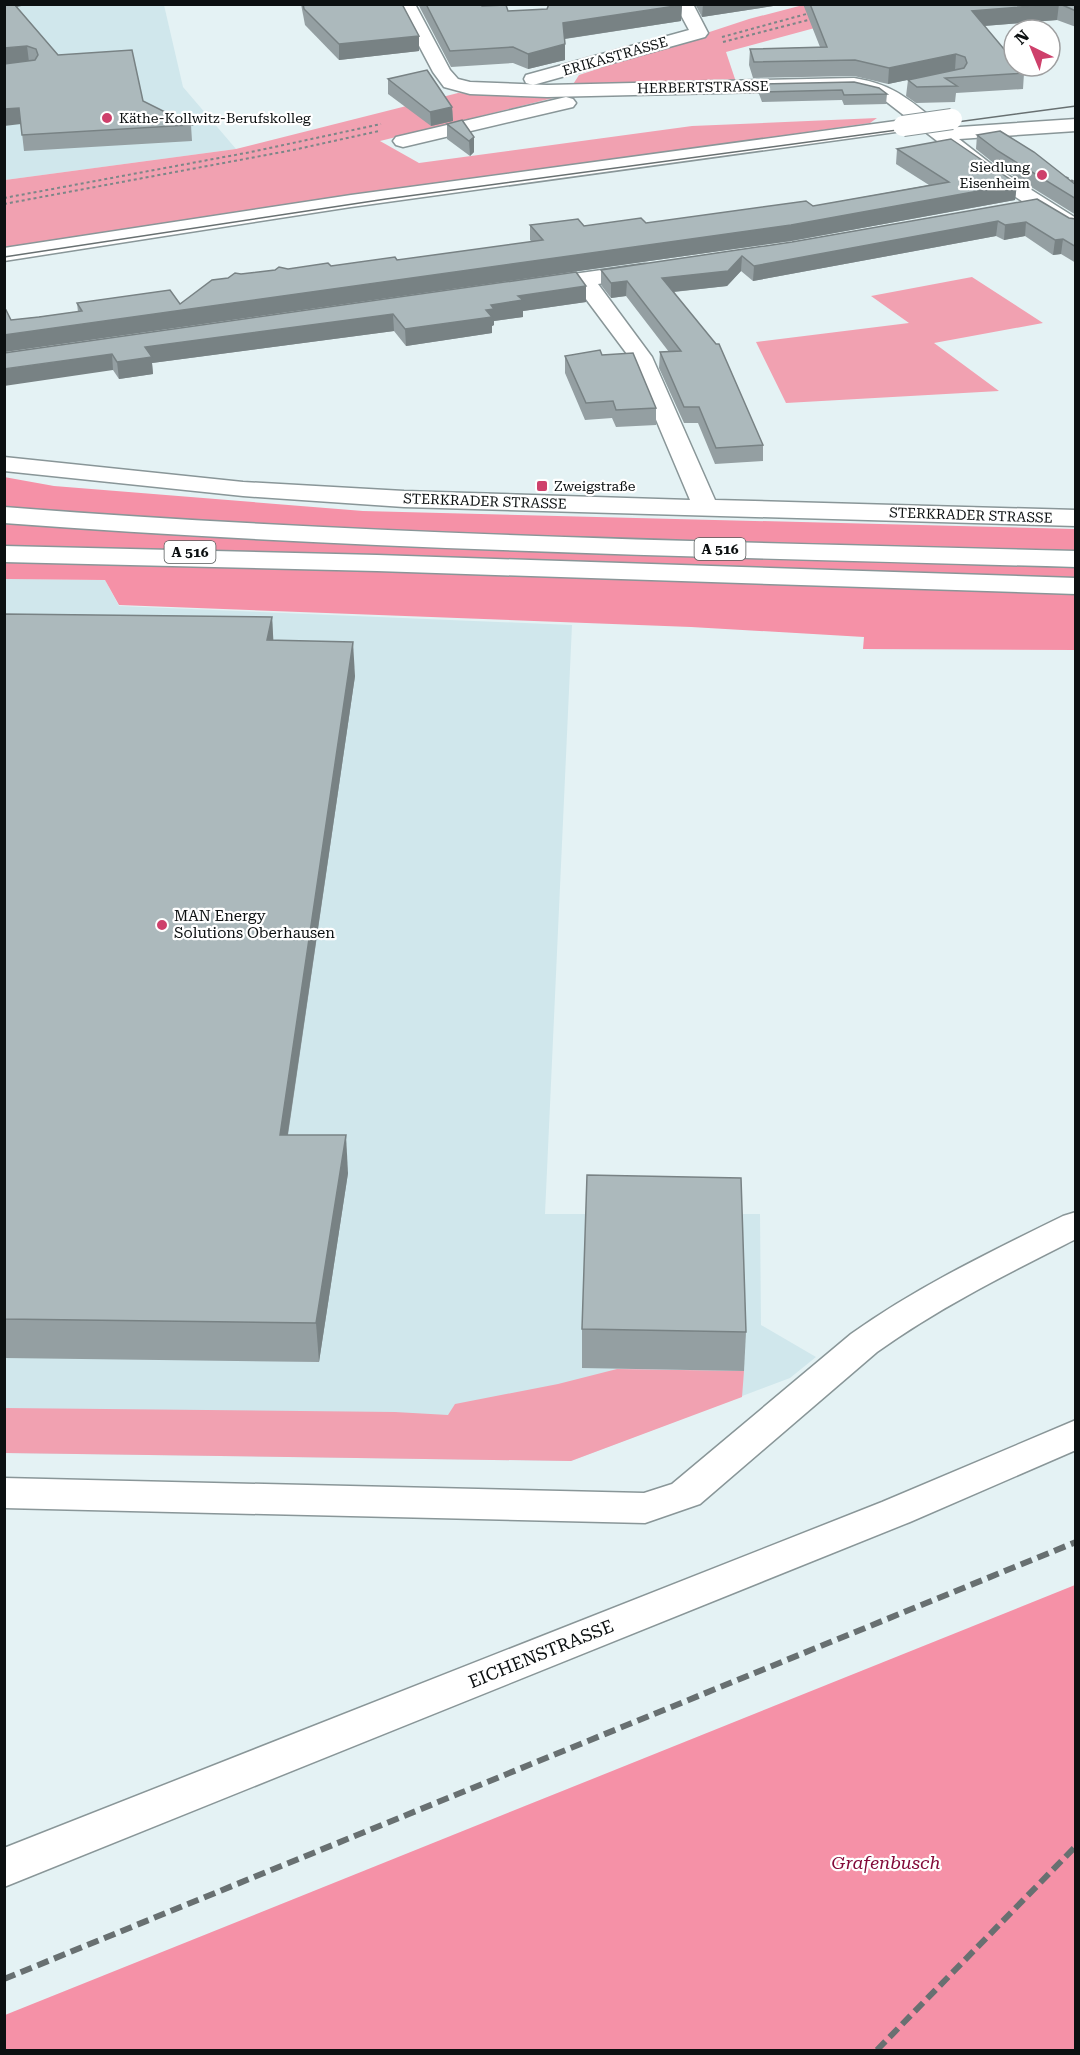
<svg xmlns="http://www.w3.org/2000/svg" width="1080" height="2055" viewBox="0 0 1080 2055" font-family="'Roboto Serif',serif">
<rect width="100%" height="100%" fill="#e4f2f4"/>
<g fill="#d0e7ec">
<polygon points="4,5 164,5 183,87 236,149 5,180"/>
<polygon points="5,579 105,580 119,606 572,625 545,1214 760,1214 761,1325 816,1357 790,1378 571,1461 5,1453"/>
</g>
<g fill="#f1a1b1">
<polygon points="803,5 941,5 885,9 726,52 736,82 572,86 579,75 749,19"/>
<polygon points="458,93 553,98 380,141 419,163 692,126 877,118 870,123 5,247 5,180 236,149"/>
<polygon points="972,277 1043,323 934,343 999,391 786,403 756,342 909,323 871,296"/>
<polygon points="617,1369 744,1371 742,1397 571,1461 5,1453 5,1408 395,1412 448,1415 455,1404 558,1384"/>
</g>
<g fill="#f591a7">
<polygon points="4,477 54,486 363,511 1075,529 1075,650 863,649 864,637 691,627 119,605 105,580 5,579"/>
<polygon points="1075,1585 1075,2050 5,2050 5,2015"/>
</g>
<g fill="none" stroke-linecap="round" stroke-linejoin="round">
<defs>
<g id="minor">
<path d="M397,4H415L450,70L458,79L470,82L547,85L854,78C897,85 911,102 945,128L1076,119V131L959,139L995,167L1076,218V233L1069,231L981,175L879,96L854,90L547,97L470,94L444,87L433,72Z"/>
<polygon points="675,4 693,4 708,33 705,37 533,85 526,83 524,79 526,75 689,30"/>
<polygon points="566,97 573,99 576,103 573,107 403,147 396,145 393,141 396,137"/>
<polygon points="903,120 910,122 913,126 910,130 351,207 4,261 4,248 351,195"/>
<polygon points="644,264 652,265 655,270 652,275 598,284 652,357 715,500 1076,510 1076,526 404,507 243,496 4,471 4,457 243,482 404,491 690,500 630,358 577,287 538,293 530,291 527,286 530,281 538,279"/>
<path d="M1076,1212V1239C1007,1274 940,1307 877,1352L700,1504L645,1523L4,1508V1478L644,1493L672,1484L851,1334C917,1287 990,1252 1063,1216Z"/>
<polygon points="1076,1420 1076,1450 910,1522 4,1887 4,1848 882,1502"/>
</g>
<g id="highway">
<path d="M4,507C361,535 718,542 1076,551V567C718,557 361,550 4,523Z"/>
<polygon points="4,546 377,555 1076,578 1076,594 377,571 4,562"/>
</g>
</defs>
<use href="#minor" stroke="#899698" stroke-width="3"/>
<use href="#highway" stroke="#899698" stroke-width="3"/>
<g stroke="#7d8688" stroke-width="2" stroke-dasharray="3 3" stroke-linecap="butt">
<polyline points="722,37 810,13"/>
<polyline points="723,42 812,19"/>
<polyline points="1066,177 1076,183"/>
<polyline points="4,198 251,152 381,124"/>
<polyline points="4,204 293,150 379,131"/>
</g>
<use href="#minor" fill="#fff" fill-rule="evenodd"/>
<use href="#highway" fill="#fff" fill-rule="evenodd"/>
<polyline stroke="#687071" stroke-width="1.5" points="4,257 386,199 1076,106"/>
<g stroke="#687071" stroke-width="6" stroke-dasharray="12 6" stroke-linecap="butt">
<polyline points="4,1979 1076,1542"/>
<polyline points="877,2050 1076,1846"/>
</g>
<defs>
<polyline id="minor-bridge" points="903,126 952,119"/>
</defs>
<use href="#minor-bridge" stroke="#899698" stroke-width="22" stroke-linecap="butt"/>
<use href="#minor-bridge" stroke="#fff" stroke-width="20"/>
</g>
<g fill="#949fa2">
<polygon points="301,4 402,4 419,51 339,60 305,25"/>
<polygon points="418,4 481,4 482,6 508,11 682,5 681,21 565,39 565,60 528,69 513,63 451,67"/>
<polygon points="695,4 786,4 702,17"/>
<polygon points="803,4 1076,4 1076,27 1057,20 984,26 1024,73 1023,89 956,93 955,102 916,103 906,96 908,80 955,70 888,84 854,76 753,78 749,65 750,49 820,47"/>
<polygon points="17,7 58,55 143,101 191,125 192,141 24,151 21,124"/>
<polygon points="388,79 452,107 453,121 431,126 388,94"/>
<polygon points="759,84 887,94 886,104 844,105 842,100 762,102 759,94"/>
<polygon points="447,124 474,137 474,152 470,156 447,139"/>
<polygon points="977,135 1076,185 1076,215 996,165 976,149"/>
<polygon points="897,149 1017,184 1015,200 791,241 4,352 11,320 78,312 77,303 180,304 228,278 241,274 288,269 331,266 397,260 532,242 530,240 530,225 584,226 646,223 813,206 929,185 896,164"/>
<polygon points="1037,199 1069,218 1076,219 1076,263 1061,254 1053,255 1025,236 1004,240 996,236 753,281 741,271 727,286 674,292 763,445 763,461 715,464 698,423 684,423 659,368 660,352 669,352 626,296 611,298 601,285 601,270 792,242"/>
<polygon points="586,286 586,302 523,311 523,317 494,321 494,325 492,326 492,333 406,346 394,331 152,363 153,374 119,379 113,370 4,353"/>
<polygon points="602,355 656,408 656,425 616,427 612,418 585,420 565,373 565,356"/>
<polygon points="4,614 272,617 273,640 355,676 288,1135 348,1173 319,1362 4,1358"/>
<polygon points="582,1329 746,1332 744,1371 582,1368"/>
</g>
<g fill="#788284">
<polygon points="6,4 31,4 7,9"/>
<polygon points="703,4 786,4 702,17"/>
<polygon points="1059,4 1057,20 970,27 972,11"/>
<polygon points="682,5 681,21 563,39 563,23"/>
<polygon points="419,36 419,51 339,60 339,44"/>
<polygon points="565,44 565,60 528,69 528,54"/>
<polygon points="27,46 29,62 4,64 4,48"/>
<polygon points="956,54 955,70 888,84 889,68"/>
<polygon points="452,107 453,121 431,126 430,112"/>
<polygon points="19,108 21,124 4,126 4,109"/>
<polygon points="474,137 474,152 470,156 469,141"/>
<polygon points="1017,184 1015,200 791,241 4,352 4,335"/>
<polygon points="998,221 996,236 753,281 754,266"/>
<polygon points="1026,222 1025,236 1004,240 1005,225"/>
<polygon points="1063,239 1061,254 1053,255 1055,240"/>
<polygon points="742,256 741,271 727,286 662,293 662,278"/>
<polygon points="627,281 626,296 611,298 611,283"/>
<polygon points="586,286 586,302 523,311 523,317 494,321 494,325 492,326 492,333 406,346 405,329 491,305 518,296"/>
<polygon points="393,314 394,331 152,363 153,374 119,379 117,362 145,347"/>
<polygon points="112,354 113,370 4,386 4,369"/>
<polygon points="272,617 274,651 267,640"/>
<polygon points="353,642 355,676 282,1173 280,1135"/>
<polygon points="346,1135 348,1173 319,1362 316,1323"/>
</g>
<g fill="#acb9bc" stroke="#788284" stroke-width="1.5">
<polygon points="4,4 14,4 58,55 132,50 143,101 191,125 22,135 19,108 4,109 4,64 35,60 38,55 36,49 27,46 4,48"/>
<polygon points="303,4 402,4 419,36 339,44 304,9"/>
<polygon points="426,4 481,4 482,6 506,5 508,11 547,9 549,4 682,5 563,23 565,44 528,54 513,47 450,51"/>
<polygon points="810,4 1056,4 972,11 1014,61 1014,66 1018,66 1024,73 945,78 957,86 917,87 908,80 964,68 967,63 965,57 956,54 889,68 855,60 754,62 750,49 827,47"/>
<polygon points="1060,4 1076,4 1076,11"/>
<polygon points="427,70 452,107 430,112 388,79"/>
<polygon points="854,82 879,88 887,94 844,95 842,90 762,92 759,84"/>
<polygon points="462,120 474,137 469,141 447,124"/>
<polygon points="1000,131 1034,152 1076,185 1076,199 998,151 977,135"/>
<polygon points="951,139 1017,184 791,225 4,335 4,311 6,310 11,320 39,317 82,311 77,303 170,290 180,304 212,280 228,278 235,273 241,274 275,270 279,267 288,269 328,263 331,266 395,257 397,260 543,240 530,225 578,219 584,226 641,218 646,223 806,201 813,206 949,182 897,149"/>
<polygon points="1037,199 1069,218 1076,219 1076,247 1063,239 1055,240 1026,222 1005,225 998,221 754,266 742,256 728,271 662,278 716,344 719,344 763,445 716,448 699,407 684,407 660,352 681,351 627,281 611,283 601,270 792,242"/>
<polygon points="576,272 586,286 518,296 523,300 491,305 494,309 486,310 492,317 405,329 393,314 145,347 152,357 117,362 112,354 4,369 4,353"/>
<polygon points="600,350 602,355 633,353 656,408 616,410 613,401 586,403 565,356"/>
<polygon points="4,614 272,617 267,640 353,642 280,1135 346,1135 316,1323 4,1319"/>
<polygon points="587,1175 741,1178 746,1332 582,1329"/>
</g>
<g fill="#ce406b" stroke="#fff" stroke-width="2">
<circle cx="107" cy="118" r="6"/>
<circle cx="1042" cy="175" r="6"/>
<rect x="536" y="480" width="12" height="12" rx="3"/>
<circle cx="162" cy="925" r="6"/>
</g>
<g text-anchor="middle" stroke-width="4.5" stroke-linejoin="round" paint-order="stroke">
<g font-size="14" fill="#0c1011" stroke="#fff">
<text transform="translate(615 56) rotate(-16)" y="5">ERIKASTRASSE</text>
<text transform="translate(703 87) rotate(-1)" y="5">HERBERTSTRASSE</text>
<text transform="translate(485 501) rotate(2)" y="5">STERKRADER STRASSE</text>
<text transform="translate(971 515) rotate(2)" y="5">STERKRADER STRASSE</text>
</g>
<g font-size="14" fill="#0c1011" stroke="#fff" text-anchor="start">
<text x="119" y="123">Käthe-Kollwitz-Berufskolleg</text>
<text x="1030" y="172" text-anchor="end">Siedlung<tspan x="1030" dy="16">Eisenheim</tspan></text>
<text x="554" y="491">Zweigstraße</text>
</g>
<g fill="#fff" stroke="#555858" stroke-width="1.5">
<rect x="694.5" y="538" width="51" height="22" rx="4.5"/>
<rect x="164.5" y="541" width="51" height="22" rx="4.5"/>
</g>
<g font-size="14" font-weight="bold" fill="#0c1011">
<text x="720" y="554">A 516</text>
<text x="190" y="557">A 516</text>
</g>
<g font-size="15" fill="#0c1011" stroke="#fff" text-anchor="start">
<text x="174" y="921">MAN Energy<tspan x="174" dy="17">Solutions Oberhausen</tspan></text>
</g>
<g font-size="18" fill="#0c1011" stroke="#fff">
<text transform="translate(541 1654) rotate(-22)" y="6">EICHENSTRASSE</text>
</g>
<g font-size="18" font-style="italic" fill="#830a39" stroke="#fff">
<text x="886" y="1869">Grafenbusch</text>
</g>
</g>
<rect width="1080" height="2055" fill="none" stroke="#0c1011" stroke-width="12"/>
<g transform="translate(1032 48) rotate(317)"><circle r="28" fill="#ffffff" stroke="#9e9fa0" stroke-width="1.5"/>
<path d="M0-4.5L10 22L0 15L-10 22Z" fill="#ce406b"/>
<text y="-9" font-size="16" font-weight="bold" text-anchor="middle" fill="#0c1011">N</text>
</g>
</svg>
